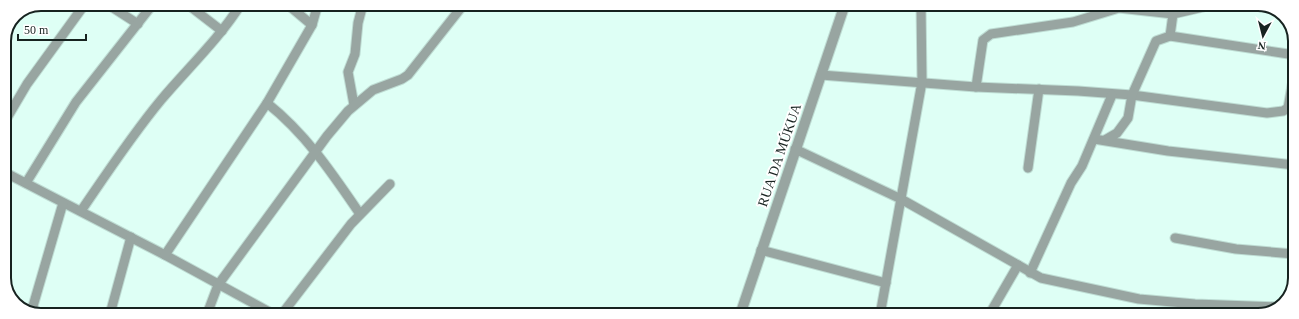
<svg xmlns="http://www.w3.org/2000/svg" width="1299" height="319" viewBox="0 0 1299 319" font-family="Georgia,serif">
<rect width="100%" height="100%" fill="#defff5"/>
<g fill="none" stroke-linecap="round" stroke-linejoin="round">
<defs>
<g id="minor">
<polyline points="107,4 138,24"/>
<polyline points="187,4 222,31"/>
<polyline points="287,4 312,25"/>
<polyline points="1170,36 1173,14 1212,5"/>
<polyline points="821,75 976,87 1078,91 1132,95 1267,113 1283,111 1295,104"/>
<polyline points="976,87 983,40 991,34 1073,22 1119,8 1173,14"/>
<path d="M267,103C306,134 332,173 360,214"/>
<polyline points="354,105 348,72 355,54 358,23 363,4"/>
<polyline points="1288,108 1295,69"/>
<polyline points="4,123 27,84 85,4"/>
<polyline points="1094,139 1168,151 1294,165"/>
<polyline points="1105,140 1117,133 1128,118 1132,95 1156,41 1170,36 1295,55"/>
<polyline points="795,149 901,199 1041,278 1139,299 1195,304 1281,307"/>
<polyline points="1028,168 1039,89"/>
<polyline points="4,172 165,255 273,314"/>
<polyline points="26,183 76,102 153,4"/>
<path d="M81,211C107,173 132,135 161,100C188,68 219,39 241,4"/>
<polyline points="1175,238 1236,249 1294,254"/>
<polyline points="761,250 886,283"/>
<polyline points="165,255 267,103 312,25 318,4"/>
<polyline points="1030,273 1071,183 1082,166 1112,95"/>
<polyline points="31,313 63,203"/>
<polyline points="110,314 131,237"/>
<polyline points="207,314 218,285 327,136 348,111 373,90 402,79 408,75 464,4"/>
<polyline points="282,314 351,224 390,184"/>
<polyline points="880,315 922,82 921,5"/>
<polyline points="989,315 1018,265"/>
</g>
<polyline id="tertiary" points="740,315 845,4"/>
</defs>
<use href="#minor" stroke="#bedcd3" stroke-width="11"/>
<use href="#tertiary" stroke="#bedcd3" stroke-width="12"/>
<use href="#minor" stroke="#98a5a1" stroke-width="9"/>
<use href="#tertiary" stroke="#98a5a1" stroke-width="10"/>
</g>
<g text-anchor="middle" stroke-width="4" stroke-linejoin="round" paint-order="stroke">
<g font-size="14" fill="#172320" stroke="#fff">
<text transform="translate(779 155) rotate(-71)" y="5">RUA DA MÚKUA</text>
</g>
</g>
<path d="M0 0H1299V319H0ZM41 11H1258A30 30 0 0 1 1288 41V278A30 30 0 0 1 1258 308H41A30 30 0 0 1 11 278V41A30 30 0 0 1 41 11Z" fill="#fff" fill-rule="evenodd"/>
<path fill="none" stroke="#172320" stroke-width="2" d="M41 11H1258A30 30 0 0 1 1288 41V278A30 30 0 0 1 1258 308H41A30 30 0 0 1 11 278V41A30 30 0 0 1 41 11Z"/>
<g transform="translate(1263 36) rotate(187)" stroke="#ffffff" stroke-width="3" paint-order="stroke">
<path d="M0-3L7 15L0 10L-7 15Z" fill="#172320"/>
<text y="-6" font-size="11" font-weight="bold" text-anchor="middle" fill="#172320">N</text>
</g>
<path d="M18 34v6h68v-6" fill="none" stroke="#172320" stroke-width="2"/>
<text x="24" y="34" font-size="12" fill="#172320" stroke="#ffffff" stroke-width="3" paint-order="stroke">50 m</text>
</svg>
